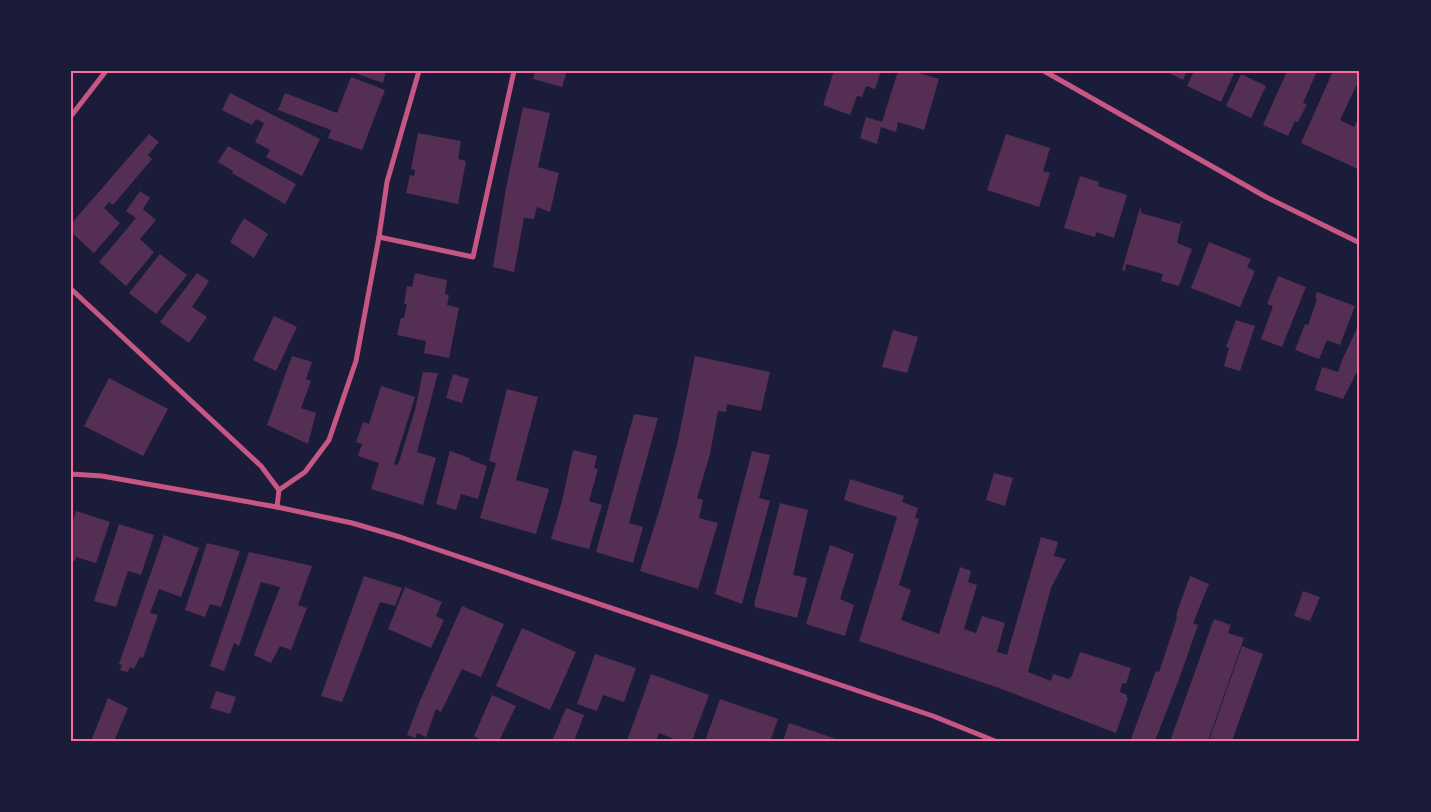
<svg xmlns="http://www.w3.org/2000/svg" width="1431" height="812" viewBox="0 0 1431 812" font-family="'Titillium Web',sans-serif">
<rect width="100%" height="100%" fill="#1b1b3a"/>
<g fill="#542f53">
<polygon points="355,71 386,71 383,83 355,73"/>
<polygon points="535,71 567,71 562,87 533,79"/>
<polygon points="834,71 881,71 875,89 866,86 862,97 857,96 850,115 823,105"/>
<polygon points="898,71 913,71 939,79 924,130 898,122 896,132 881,127 877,144 860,138 866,117 882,122"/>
<polygon points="1165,71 1187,71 1183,80"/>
<polygon points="1194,71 1235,71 1221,102 1187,86"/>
<polygon points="1287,71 1317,71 1303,103 1307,104 1298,122 1295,121 1288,136 1263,125"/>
<polygon points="1333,71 1360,71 1360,78 1340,120 1354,127 1360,115 1360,170 1301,143"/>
<polygon points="1241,74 1266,86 1251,118 1226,106"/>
<polygon points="351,77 385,90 362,150 328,138 331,130 278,110 285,93 337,113"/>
<polygon points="230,93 320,139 302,176 266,157 270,150 255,142 264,123 256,119 252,125 222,110"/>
<polygon points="523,107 550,113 538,167 559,173 550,212 537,207 534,219 524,218 514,272 493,267 506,188"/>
<polygon points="418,133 461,141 458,159 466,161 458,204 406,193 410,175 414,176 415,170 411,169"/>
<polygon points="149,134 159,142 148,155 152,159 113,205 109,202 104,208 120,223 94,253 71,232 71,224"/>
<polygon points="1006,134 1050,148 1043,171 1050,173 1039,207 987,190"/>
<polygon points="228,146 296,184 285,204 232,173 233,171 218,162"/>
<polygon points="1080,176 1099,182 1098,186 1127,195 1114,238 1096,232 1095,237 1064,228"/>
<polygon points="140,191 150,198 143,209 156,220 140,239 154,252 126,286 99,262 136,218 126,211"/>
<polygon points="1140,208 1141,209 1141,213 1180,224 1181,221 1182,221 1177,243 1192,249 1179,286 1161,281 1163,274 1126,264 1125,271 1122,270"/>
<polygon points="244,218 268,234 254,258 230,242"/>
<polygon points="1209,242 1251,259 1247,267 1255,271 1240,307 1191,288"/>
<polygon points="160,254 187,275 156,314 129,293"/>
<polygon points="197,273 209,281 192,307 207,317 189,343 160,322"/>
<polygon points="415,273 447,280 445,294 449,295 447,305 459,308 449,358 424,353 426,341 397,335 401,318 404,318 407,304 404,304 407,286 412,287"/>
<polygon points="1278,276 1306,287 1282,347 1261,339 1273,306 1267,304"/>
<polygon points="1317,292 1355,306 1340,345 1327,340 1319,359 1295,350 1305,324 1308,325 1317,299 1315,298"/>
<polygon points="274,316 297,327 276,371 253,360"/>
<polygon points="1236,320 1255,326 1240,371 1224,366 1229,348 1226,347"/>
<polygon points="1360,322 1360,366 1343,399 1315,390 1322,367 1338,372 1343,358"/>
<polygon points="893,330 918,337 907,373 882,367"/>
<polygon points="292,356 312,362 306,379 311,381 301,408 316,413 308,444 267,425"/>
<polygon points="695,356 770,372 761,411 727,404 726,412 718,411 710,454 697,498 703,500 699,518 718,523 698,589 640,571 661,505 677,445"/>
<polygon points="423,372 438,373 417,452 436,458 423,505 371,489 379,463 358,456 362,444 356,442 363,422 369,424 381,386 415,397 394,464 398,465 415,410"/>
<polygon points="453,374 469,379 462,403 446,398"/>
<polygon points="109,378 168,409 143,456 84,426"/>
<polygon points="507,389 538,397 516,480 549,489 536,534 480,518 496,463 489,461"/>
<polygon points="634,414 658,418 629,523 643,527 633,563 596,552"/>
<polygon points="573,450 597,456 594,468 598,469 589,501 602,505 589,549 551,539 562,501"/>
<polygon points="450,451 470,458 470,460 487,466 478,499 461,494 456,510 436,504"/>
<polygon points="752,451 770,455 759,498 770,501 742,604 715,594"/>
<polygon points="994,473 1013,478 1005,506 986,500"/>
<polygon points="850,479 904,496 902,502 918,508 915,518 919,519 899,585 911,590 901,620 939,634 960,567 971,571 968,582 977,585 964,629 976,633 982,616 1005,623 997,652 1007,655 1041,537 1058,542 1054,556 1066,559 1051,588 1028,672 1051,681 1053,674 1069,679 1072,676 1080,652 1131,668 1126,684 1122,683 1120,692 1127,695 1126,697 1128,698 1116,733 999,688 859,641 897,517 844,500"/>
<polygon points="780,503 808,510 793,575 807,578 797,618 755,607 754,605"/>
<polygon points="76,511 110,522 96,563 76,557 75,561 71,560 71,526"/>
<polygon points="119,524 154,535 141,575 128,571 116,607 94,601"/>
<polygon points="164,535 199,548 181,597 159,589 150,613 158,615 143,658 140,657 134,669 130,667 128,672 120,670 122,665 119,664"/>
<polygon points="207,543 240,551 221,607 210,604 205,617 185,610"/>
<polygon points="830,545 854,554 840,599 854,605 845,636 806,624"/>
<polygon points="249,552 312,566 298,605 307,608 291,650 280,646 271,663 254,655 280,587 261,582 239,646 234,643 224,671 210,666"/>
<polygon points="364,576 402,588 395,606 380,602 342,702 321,696"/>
<polygon points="1190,576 1209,584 1193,623 1198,625 1179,679 1155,741 1135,741 1131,739 1156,671 1159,672 1177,618 1176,617 1178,609"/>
<polygon points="405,587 442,602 436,616 444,620 431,648 388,629"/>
<polygon points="1303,591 1320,597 1310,621 1294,616"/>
<polygon points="462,606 504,624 481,677 462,669 441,712 436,709 426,737 417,733 416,738 407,735 419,703"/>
<polygon points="1214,619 1231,625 1228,633 1244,638 1208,741 1170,741"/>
<polygon points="522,628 576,652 550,710 496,686"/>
<polygon points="1242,646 1263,654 1232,741 1209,741"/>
<polygon points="595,654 636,668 624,702 603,695 597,711 577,704"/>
<polygon points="651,674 709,695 692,741 679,741 659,733 656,741 627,741"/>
<polygon points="216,691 236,697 230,714 210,708"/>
<polygon points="492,695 516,706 499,741 483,741 474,736"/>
<polygon points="108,698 128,708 114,741 91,741"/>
<polygon points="720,699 778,719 770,741 705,741"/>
<polygon points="566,708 584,715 574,741 552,741"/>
<polygon points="789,723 816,732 841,741 783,741"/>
</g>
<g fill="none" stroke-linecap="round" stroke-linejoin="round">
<g stroke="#c65784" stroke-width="5">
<polyline points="1044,71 1266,197 1360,243"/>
<polyline points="71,116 106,71"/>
<polyline points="379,237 473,257 514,71"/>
<polyline points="71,289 261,466 279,490 277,507 352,523 400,537 933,716 995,741"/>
<polyline points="71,474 102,476 277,507"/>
<polyline points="279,490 305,472 329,440 356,361 379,237 387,182 419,71"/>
</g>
</g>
<rect width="1431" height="812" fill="none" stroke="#1b1b3a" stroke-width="145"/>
<rect x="72" y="72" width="1286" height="668" fill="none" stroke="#ff6b9d" stroke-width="2"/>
</svg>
